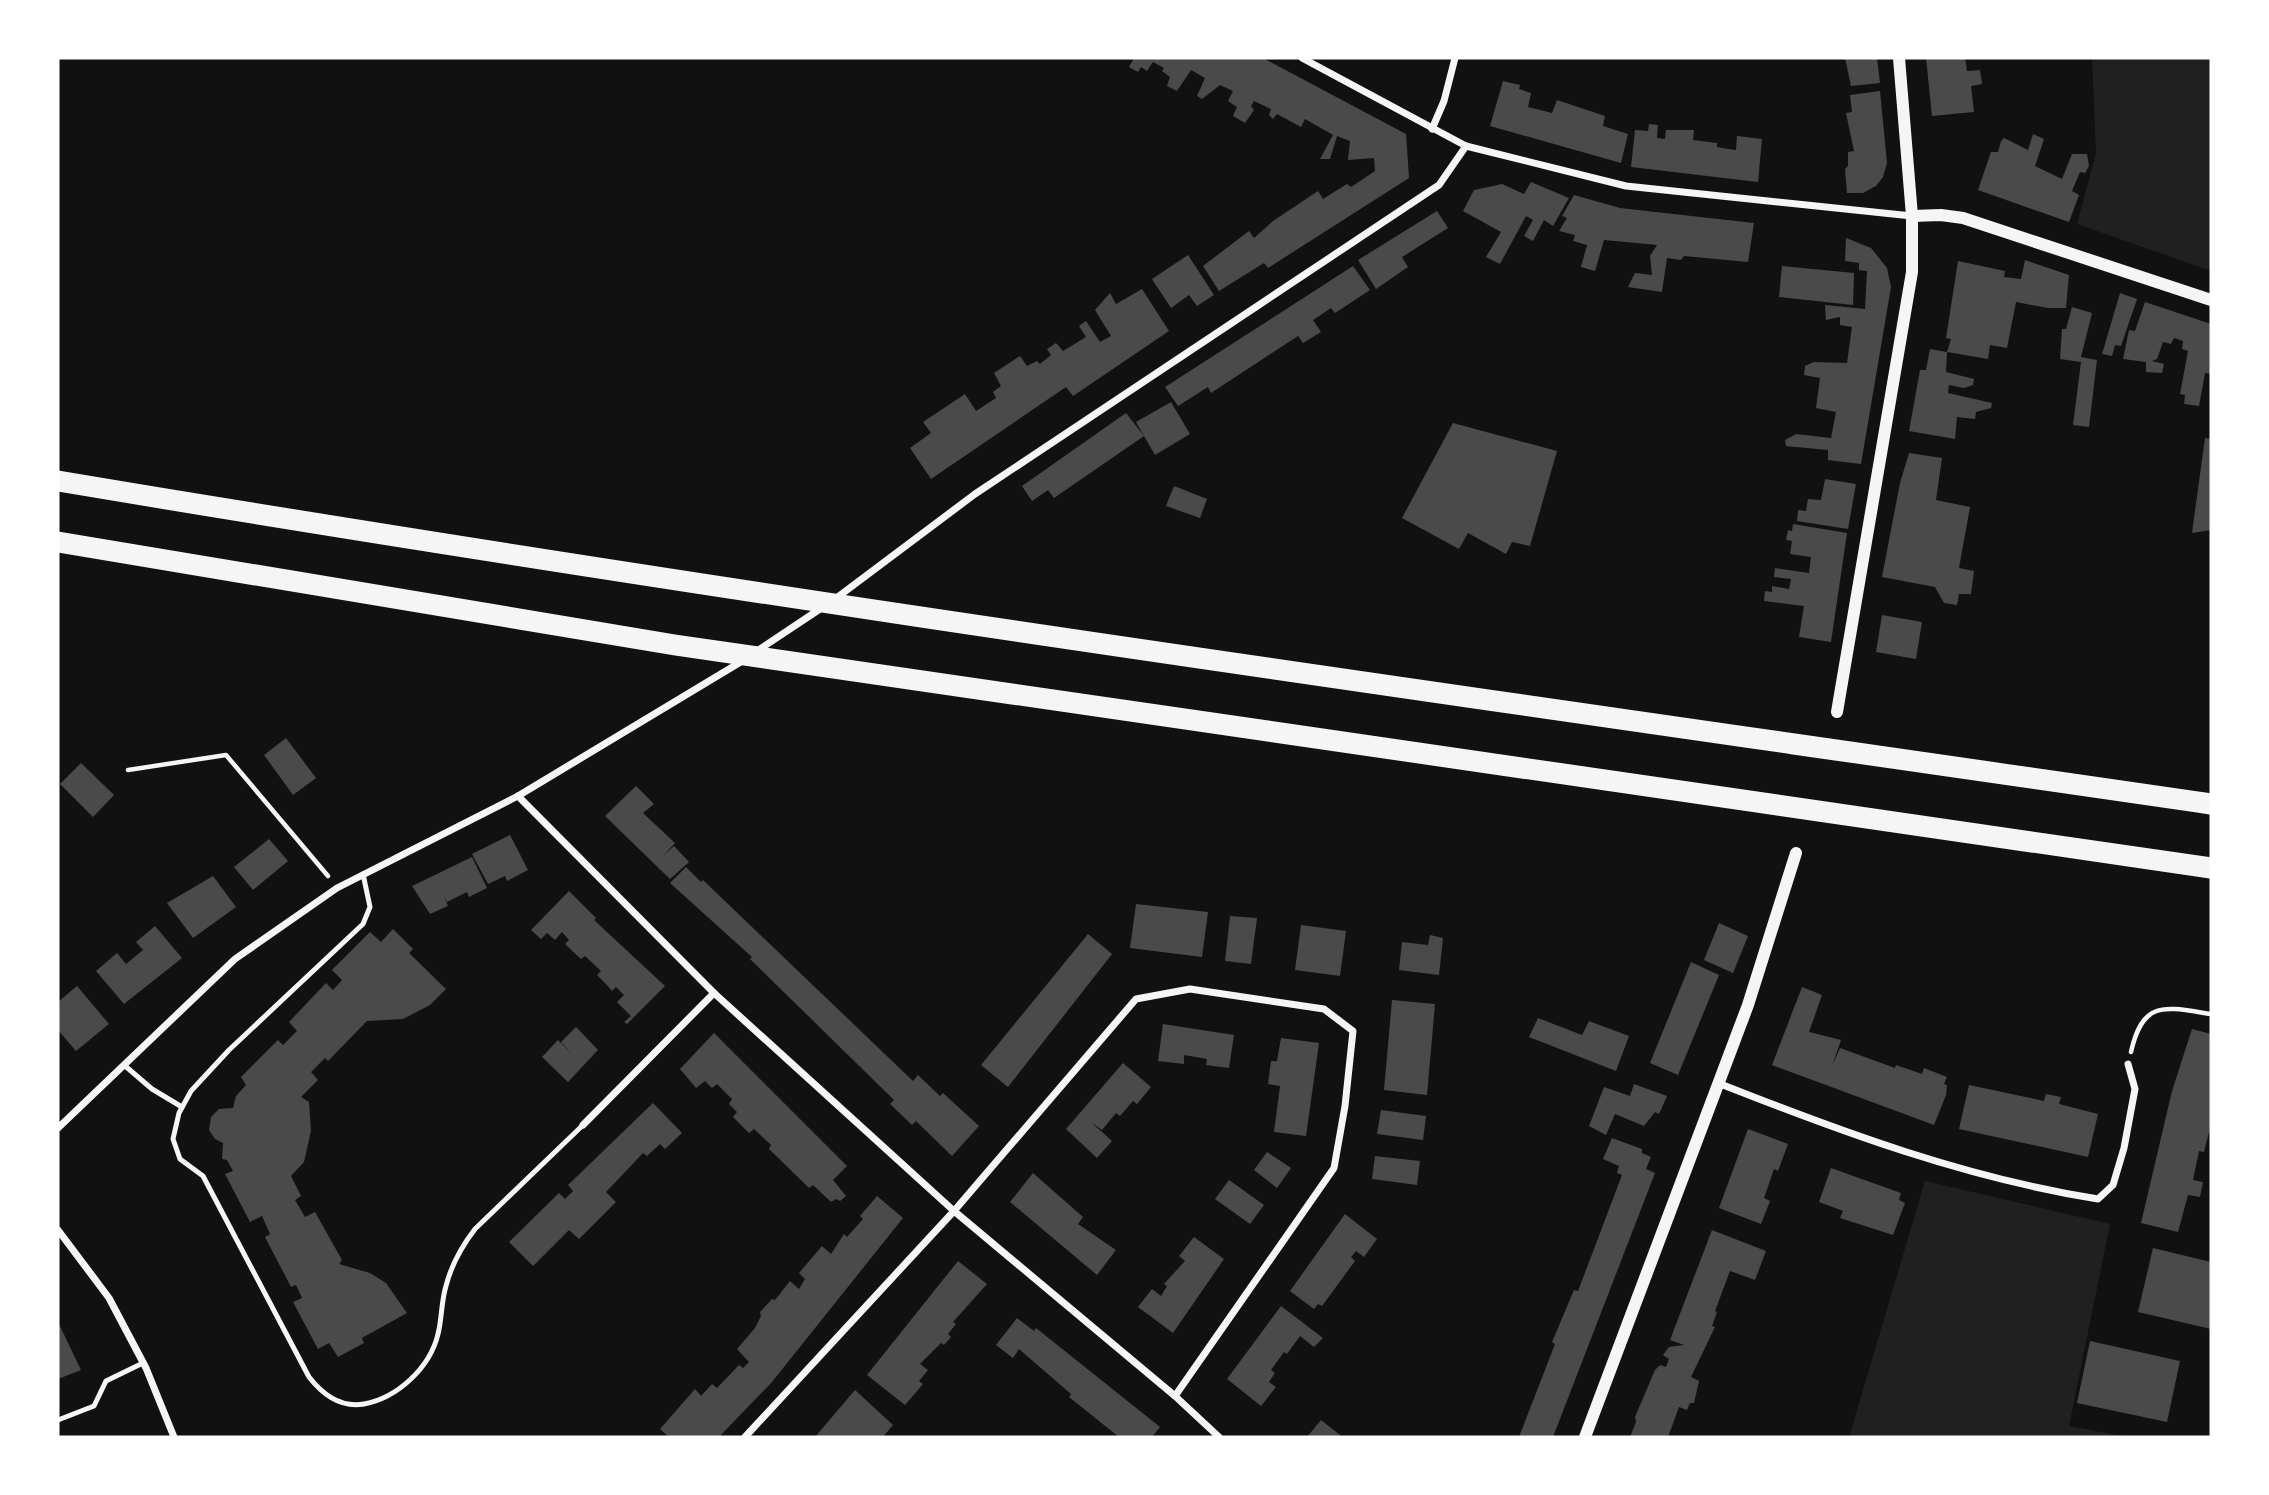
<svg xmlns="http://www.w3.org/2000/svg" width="2269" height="1495" viewBox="0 0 2269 1495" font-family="'Sofia Sans Condensed',sans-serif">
<rect width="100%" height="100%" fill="#111"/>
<g fill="#202020">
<polygon points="2092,58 2211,58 2211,271 2077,224 2096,153"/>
<polygon points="1925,1181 2110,1224 2069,1426 2127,1437 1849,1437"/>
</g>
<g fill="#4a4a4a">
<polygon points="1134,58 1263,58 1406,134 1409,178 1268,268 1264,263 1219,291 1203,266 1249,231 1254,238 1273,221 1318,191 1323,199 1347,184 1351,187 1375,171 1374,158 1348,160 1350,141 1337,136 1330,159 1320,159 1333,135 1305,119 1301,127 1277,114 1273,119 1269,115 1271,109 1254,101 1251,106 1254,110 1245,123 1233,116 1237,107 1228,101 1233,91 1220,85 1202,99 1197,96 1205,78 1191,70 1177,91 1167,86 1170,77 1162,71 1164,68 1153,62 1147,71 1141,67 1138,72 1129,67"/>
<polygon points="1845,58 1877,58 1880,83 1851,86"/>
<polygon points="1926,58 1965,58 1967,71 1980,70 1982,84 1971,86 1974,112 1932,116"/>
<polygon points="1503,81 1520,85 1519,89 1531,93 1528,107 1552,113 1557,100 1605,116 1603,126 1628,134 1621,163 1490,126"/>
<polygon points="1880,91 1887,163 1883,177 1876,186 1863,193 1847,193 1845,169 1848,166 1848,152 1854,151 1846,113 1852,112 1850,95"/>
<polygon points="1649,124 1658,125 1657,138 1665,139 1666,130 1694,130 1693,140 1717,143 1717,147 1728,149 1736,150 1737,136 1762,139 1758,182 1631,167 1635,130 1648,131"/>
<polygon points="2033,134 2044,139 2035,166 2062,179 2072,154 2087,154 2089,166 2085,173 2080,172 2072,191 2079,195 2069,222 1978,190 1991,152 1998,152 2001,141 2004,138 2028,150"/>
<polygon points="1531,182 1569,198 1553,226 1544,220 1533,241 1524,236 1533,220 1526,216 1500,264 1486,257 1501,232 1463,211 1474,190 1502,184 1524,194"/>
<polygon points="1574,195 1620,208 1754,223 1748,262 1684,256 1681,260 1667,258 1662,292 1628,287 1635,273 1652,275 1650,256 1657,245 1604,240 1595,271 1581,267 1587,245 1573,241 1575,235 1559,231 1567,218 1562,216"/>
<polygon points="1437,211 1448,228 1402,257 1408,267 1376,289 1358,260"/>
<polygon points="1846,238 1871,248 1887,268 1891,287 1861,464 1828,460 1828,450 1786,446 1785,440 1796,434 1831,438 1836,412 1816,408 1820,378 1804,375 1805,366 1814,362 1847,363 1852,327 1840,325 1840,317 1826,320 1825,305 1865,309 1867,271 1859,270 1859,263 1845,261"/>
<polygon points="1188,255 1214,295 1197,306 1189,295 1171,308 1152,279"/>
<polygon points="2025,260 2069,275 2066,308 2048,308 2016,302 2007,348 1990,345 1988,359 1947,352 1951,339 1946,338 1958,261 2005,271 2004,277 2021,279"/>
<polygon points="1353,266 1370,290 1335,313 1331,308 1313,320 1321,332 1303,343 1298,336 1211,393 1208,387 1178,406 1165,387"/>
<polygon points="1782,266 1854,273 1853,305 1779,297"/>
<polygon points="1142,289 1169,331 1073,396 1066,387 931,479 910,448 931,433 923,422 965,394 976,411 996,398 993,392 1001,386 994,373 1020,356 1027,366 1037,361 1040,364 1051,355 1047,349 1056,343 1063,351 1086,337 1079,326 1086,321 1100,342 1111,336 1095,310 1110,293 1116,304"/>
<polygon points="2120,293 2137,299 2121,346 2115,345 2112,356 2102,354"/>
<polygon points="2145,302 2211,324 2211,374 2205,373 2199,406 2184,404 2185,395 2180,394 2188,351 2182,349 2183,341 2174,338 2171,344 2163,342 2157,359 2152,361 2164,364 2162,373 2146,372 2146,362 2123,359 2129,330 2135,331"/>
<polygon points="2072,307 2092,313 2081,357 2097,360 2089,427 2073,425 2081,362 2060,359 2062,329 2066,329"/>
<polygon points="1930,349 1947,352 1946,372 1974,379 1973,385 1964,388 1949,385 1948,393 1992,403 1991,408 1976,412 1975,419 1957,417 1955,439 1909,431 1920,370 1926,370"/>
<polygon points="1171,402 1190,434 1155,455 1144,436 1054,498 1048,490 1032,501 1022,486 1126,413 1144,436 1136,422"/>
<polygon points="1453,423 1557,451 1530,546 1512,542 1506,554 1468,533 1459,549 1402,518"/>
<polygon points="2205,438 2211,439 2211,530 2192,533"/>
<polygon points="1909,453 1942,458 1936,500 1970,507 1959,568 1974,571 1971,594 1959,594 1957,605 1944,603 1935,587 1882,577 1900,483"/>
<polygon points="1825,479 1856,484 1848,529 1797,521 1798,510 1806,511 1808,499 1821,500"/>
<polygon points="1174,486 1207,499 1200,518 1166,506"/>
<polygon points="1793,524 1847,533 1831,642 1799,637 1804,606 1764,601 1765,591 1772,592 1772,586 1789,589 1791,579 1774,577 1775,568 1809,573 1811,557 1790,554 1792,541 1786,540 1788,530 1792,531"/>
<polygon points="1882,615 1922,622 1916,659 1876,652"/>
<polygon points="286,738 316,778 293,795 264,755"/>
<polygon points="81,763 114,795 93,817 60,784"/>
<polygon points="636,786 654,804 643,813 675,843 664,855 674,846 689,862 670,879 605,816"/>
<polygon points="510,835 528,870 507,881 505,876 488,884 472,854"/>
<polygon points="269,839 288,861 253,890 234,867"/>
<polygon points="472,857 487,888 469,897 467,892 447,902 443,893 448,906 430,914 412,886"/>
<polygon points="686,867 701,882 703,880 913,1081 918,1075 940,1096 943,1093 979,1126 952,1156 916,1121 912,1125 890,1104 894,1100 750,959 752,957 670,883"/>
<polygon points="213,876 236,907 193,938 167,903"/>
<polygon points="569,891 596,918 594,920 665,986 627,1024 624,1022 631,1016 617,1002 624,995 616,987 612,991 605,983 597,975 601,971 585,956 581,959 565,944 569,940 562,932 555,940 547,933 541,939 531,930"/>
<polygon points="1136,904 1208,912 1202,957 1130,948"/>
<polygon points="1230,916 1257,918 1251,964 1225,961"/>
<polygon points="1719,923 1748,936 1733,973 1704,960"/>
<polygon points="1301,925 1346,931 1340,976 1295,970"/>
<polygon points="155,926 182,958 124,1004 96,971 117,953 126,964 143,950 136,942"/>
<polygon points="393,929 413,949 409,953 446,989 430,1005 403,1019 367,1021 328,1061 325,1058 311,1072 318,1080 301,1097 309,1102 311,1131 304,1162 291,1176 301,1196 295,1200 305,1217 315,1212 342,1260 339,1264 370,1273 386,1283 407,1313 362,1338 364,1343 338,1357 329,1343 318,1349 293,1302 302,1298 296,1285 291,1287 265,1237 270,1234 262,1216 250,1222 225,1174 233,1171 227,1160 222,1159 223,1143 215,1139 209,1130 211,1117 219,1109 233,1108 236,1096 246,1085 241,1077 278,1040 283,1045 297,1031 289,1022 326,983 333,990 342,980 332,970 370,932 381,942"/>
<polygon points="1088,934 1112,954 1008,1087 981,1065"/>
<polygon points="1430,935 1443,938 1439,975 1399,970 1402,942 1428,945"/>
<polygon points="1691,962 1719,975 1678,1075 1650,1063"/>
<polygon points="77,986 109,1024 76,1051 58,1030 58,1002"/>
<polygon points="1802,987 1822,995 1809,1032 1841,1040 1832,1066 1840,1048 1895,1068 1896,1065 1922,1074 1924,1068 1947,1077 1944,1084 1947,1085 1946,1095 1934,1125 1772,1065"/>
<polygon points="1392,1000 1435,1004 1427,1095 1384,1090"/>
<polygon points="1538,1018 1582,1035 1589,1021 1629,1036 1616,1071 1529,1037"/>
<polygon points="1163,1024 1234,1035 1229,1068 1206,1065 1207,1059 1184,1055 1184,1064 1158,1061"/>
<polygon points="576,1027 598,1050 568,1082 542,1057 558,1040 572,1054 561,1042"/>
<polygon points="2192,1029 2211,1034 2211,1124 2204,1152 2199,1151 2193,1180 2203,1182 2200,1197 2188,1195 2178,1232 2141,1223 2172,1091"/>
<polygon points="714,1033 847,1166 833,1180 846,1196 840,1201 836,1199 831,1202 813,1185 809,1188 769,1149 771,1145 754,1129 749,1133 733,1117 737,1112 729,1104 732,1099 717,1084 712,1088 705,1081 696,1088 680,1069"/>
<polygon points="1281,1038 1319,1043 1306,1136 1274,1132 1280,1086 1268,1084 1271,1061 1277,1061"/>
<polygon points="1123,1063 1151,1087 1137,1104 1133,1101 1120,1116 1116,1113 1102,1130 1091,1122 1112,1141 1097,1158 1066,1129"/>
<polygon points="1634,1084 1667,1096 1659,1114 1655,1112 1644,1126 1615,1114 1606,1135 1589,1126 1604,1087 1630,1096"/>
<polygon points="1969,1085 2044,1101 2046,1094 2061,1097 2059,1104 2098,1114 2088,1157 1959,1129"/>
<polygon points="653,1103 682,1133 665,1149 660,1144 647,1156 643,1153 606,1192 616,1202 579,1239 569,1230 533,1266 509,1242 559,1193 565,1199 573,1191 568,1185"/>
<polygon points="1381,1110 1426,1116 1423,1140 1377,1134"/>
<polygon points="1748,1129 1788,1144 1778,1171 1774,1169 1764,1198 1770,1201 1761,1224 1719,1208"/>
<polygon points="1612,1138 1642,1149 1642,1153 1651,1157 1646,1169 1655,1173 1553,1437 1519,1437 1555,1344 1552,1342 1574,1290 1578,1291 1622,1175 1617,1173 1619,1166 1603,1159"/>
<polygon points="1267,1152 1291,1168 1277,1188 1254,1170"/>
<polygon points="1375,1156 1420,1161 1417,1185 1372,1179"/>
<polygon points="1831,1168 1901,1193 1899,1200 1905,1203 1893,1235 1840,1218 1843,1211 1819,1202"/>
<polygon points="1033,1173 1083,1217 1078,1224 1116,1250 1097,1275 1010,1202"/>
<polygon points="1229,1180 1264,1205 1250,1224 1215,1199"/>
<polygon points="877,1196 903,1218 772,1382 719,1437 669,1437 660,1429 695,1389 701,1396 712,1384 717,1388 739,1365 743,1368 749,1362 737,1349 755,1328 761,1316 760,1312 772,1299 775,1300 790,1281 799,1289 805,1279 799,1273 822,1246 831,1254 844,1234 847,1237 863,1219 860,1216"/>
<polygon points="1345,1214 1377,1239 1364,1257 1356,1251 1351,1257 1355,1261 1322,1306 1318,1304 1314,1309 1290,1291"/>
<polygon points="1712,1230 1766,1251 1755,1280 1730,1271 1715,1311 1717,1312 1712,1326 1715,1327 1691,1377 1699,1381 1694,1403 1690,1403 1687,1410 1679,1407 1668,1437 1630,1437 1636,1422 1635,1417 1655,1370 1660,1365 1666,1367 1669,1359 1663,1355 1669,1347 1684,1345 1670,1340"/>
<polygon points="1194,1237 1224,1259 1173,1333 1138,1307 1152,1289 1161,1296 1167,1286 1164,1284 1185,1261 1179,1256"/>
<polygon points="2153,1248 2211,1262 2211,1329 2138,1312"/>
<polygon points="958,1261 987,1284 953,1322 956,1324 948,1334 951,1337 944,1345 941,1343 920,1364 928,1370 919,1381 923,1384 905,1405 867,1375"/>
<polygon points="1281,1306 1323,1338 1314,1347 1300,1336 1287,1354 1284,1352 1271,1370 1275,1373 1269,1382 1276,1387 1261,1406 1227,1379"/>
<polygon points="1017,1318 1034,1331 1036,1328 1160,1427 1152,1437 1119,1437 1069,1397 1071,1394 1019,1349 1013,1358 996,1345"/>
<polygon points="58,1322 81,1370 58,1379"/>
<polygon points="2090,1341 2180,1361 2167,1422 2077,1403"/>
<polygon points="855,1390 893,1425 883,1437 815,1437"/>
<polygon points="1321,1420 1340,1435 1343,1437 1307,1437"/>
</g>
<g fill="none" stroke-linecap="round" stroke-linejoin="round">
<g stroke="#f5f5f5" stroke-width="4.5">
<polyline points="128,770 226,755 328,876"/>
<path d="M2131,1052C2143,999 2165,1007 2211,1014"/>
</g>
<g stroke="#f5f5f5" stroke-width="5">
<path d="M363,874L370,907L363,924L229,1050L191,1091L179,1113L173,1139L180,1159L203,1176L309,1377C323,1395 341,1408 364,1404C397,1398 430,1368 438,1334C442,1319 441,1302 446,1286C451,1266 462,1246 475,1229L583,1125"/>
<polyline points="124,1065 152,1089 182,1107"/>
<polyline points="58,1420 94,1406 106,1381 143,1363"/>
</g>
<g stroke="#f5f5f5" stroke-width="7">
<polyline points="1302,58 1466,146 1626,186 1912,216"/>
<polyline points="1432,129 1444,101 1455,58"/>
<polyline points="835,599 975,494 1439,185 1466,146"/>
<polyline points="757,651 823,607"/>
<polyline points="518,796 714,993 954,1211 1175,1396 1219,1437"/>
<path d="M1718,1083C1842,1132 1966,1178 2098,1199L2113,1185L2124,1148L2135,1089L2128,1064"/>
<polyline points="583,1125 714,993"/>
<polyline points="58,1128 235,959 337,888 518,796 744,660"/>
<polyline points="58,1230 109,1298 146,1368 174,1437"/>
<polyline points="745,1437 954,1211 1136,999 1190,989 1324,1009 1353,1031 1345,1106 1334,1168 1175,1396"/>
</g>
<g stroke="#f5f5f5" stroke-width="12">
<polyline points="1912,216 1941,215 1963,218 2211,300"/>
<polyline points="1837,712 1912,272 1912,216 1899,58"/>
<polyline points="1585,1437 1748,1005 1796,853"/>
</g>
<g stroke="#f5f5f5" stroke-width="21">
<path d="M58,481C774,601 1493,700 2211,804"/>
<polyline points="58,542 675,645 2211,868"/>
</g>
</g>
<rect width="2269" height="1495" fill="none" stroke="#ffffff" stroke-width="119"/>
</svg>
